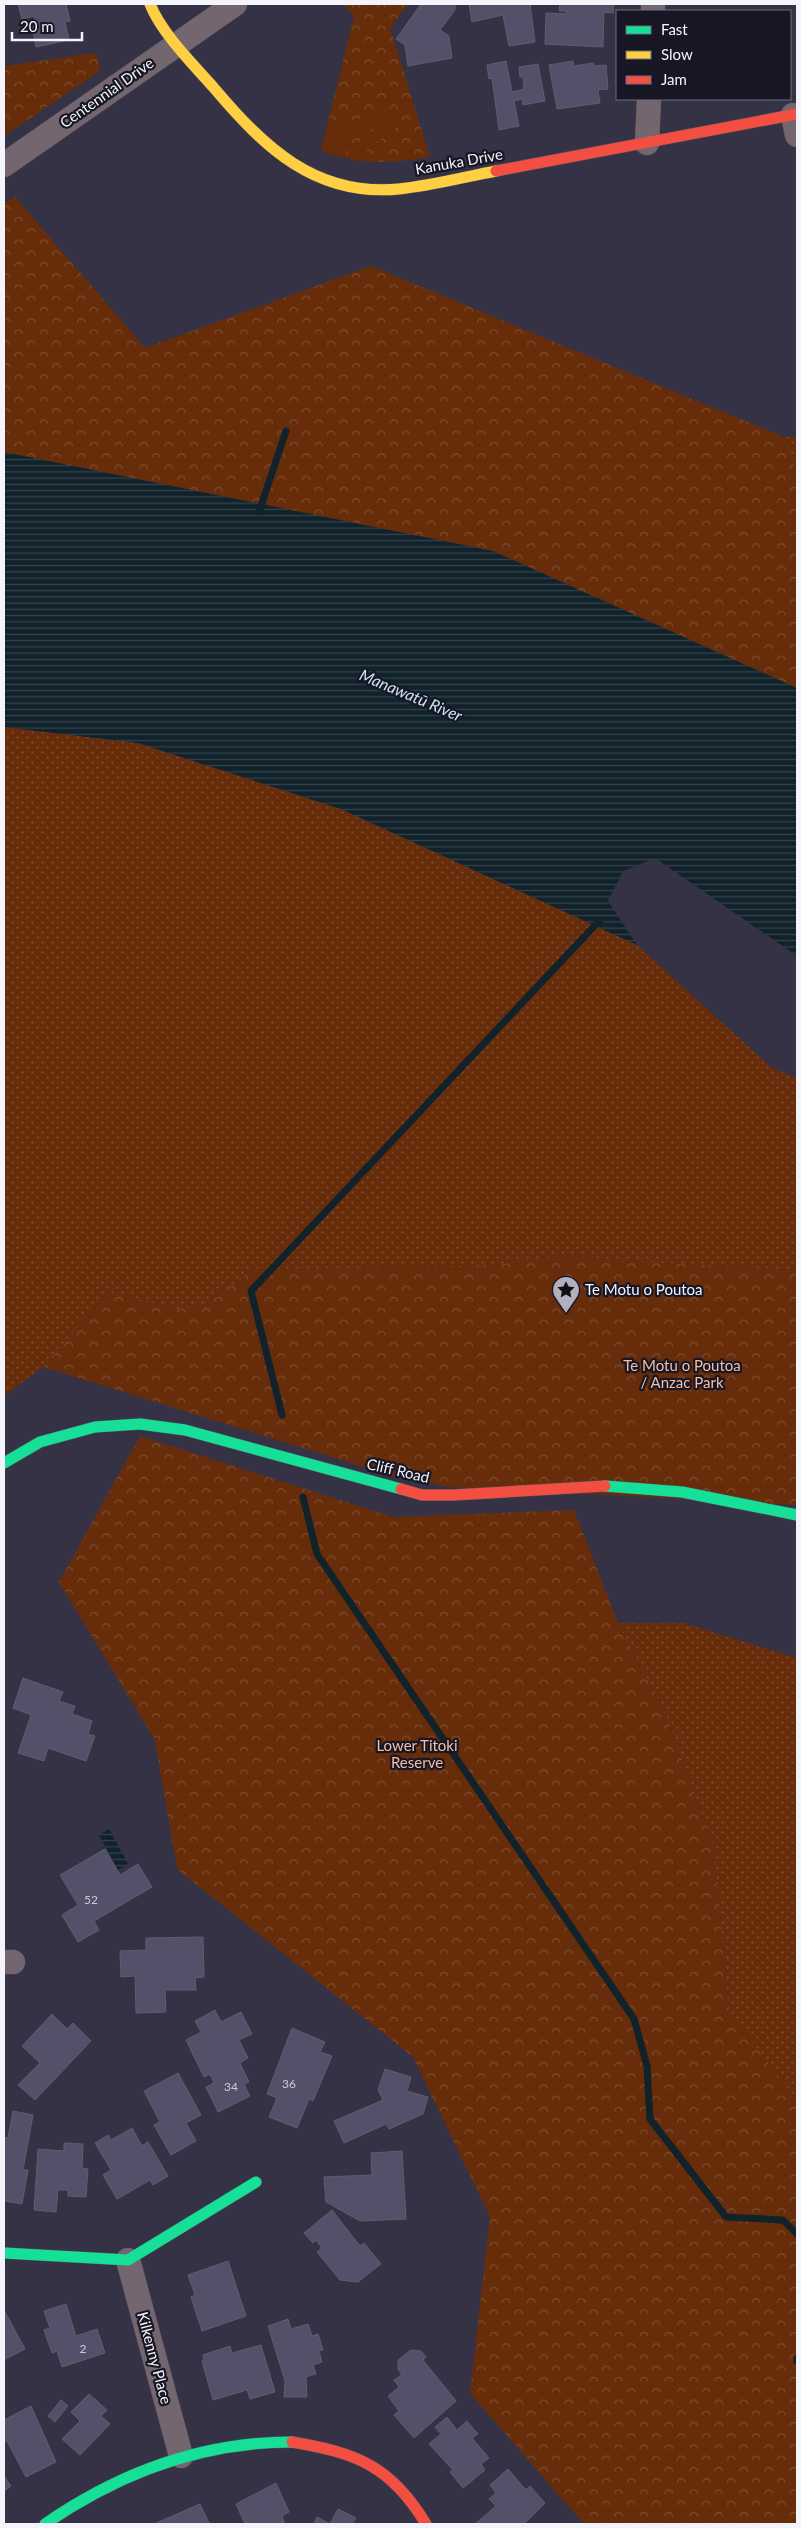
<svg xmlns="http://www.w3.org/2000/svg" width="801" height="2528" viewBox="0 0 801 2528" font-family="Lato,sans-serif">
<defs>
<pattern id="grass-dots" width="8" height="8" patternUnits="userSpaceOnUse" patternTransform="scale(1.25)"><rect width="8" height="8" fill="#672d0a"/><path d="M2 2h.1M6 6h.1" fill="none" stroke="#7d4c2f" stroke-width="1.8" stroke-linecap="round"/></pattern>
<pattern id="park-crowns" width="20" height="18" patternUnits="userSpaceOnUse" patternTransform="scale(1.25)"><rect width="20" height="18" fill="#672d0a"/><path d="M2 6a3 3 0 1 1 6 0M12 15a3 3 0 1 1 6 0" fill="none" stroke="#7d4c2f"/></pattern>
<pattern id="water-rules" width="6" height="5" patternUnits="userSpaceOnUse" patternTransform="scale(1.25)"><rect width="6" height="5" fill="#11222b"/><path d="M0 2.5h6" fill="none" stroke="#34434b"/></pattern>
</defs>
<rect width="100%" height="100%" fill="#343244"/>
<g fill="url(#grass-dots)">
<polygon points="784,437 797,437 797,474"/>
<polygon points="4,727 138,743 341,809 637,945 772,1068 797,1078 797,1270 621,1261 568,1255 496,1265 252,1270 200,1307 177,1309 108,1292 43,1367 4,1396"/>
<polygon points="618,1623 683,1623 797,1658 797,2102 729,2011 714,1846 665,1712"/>
</g>
<g fill="url(#park-crowns)">
<path d="M343,4H408L390,28L430,157C389,164 361,165 321,150L354,16Z"/>
<polygon points="96,53 100,71 4,136 4,66"/>
<polygon points="15,197 145,348 371,266 784,437 797,474 797,688 493,551 4,452 4,203"/>
<polygon points="568,1255 621,1261 797,1270 797,1505 449,1487 396,1477 43,1367 108,1292 177,1309 200,1307 252,1270 496,1265"/>
<polygon points="140,1436 393,1517 574,1510 618,1623 665,1712 714,1846 729,2011 797,2100 797,2524 584,2524 470,2393 490,2217 413,2057 177,1869 155,1740 59,1582"/>
</g>
<g fill="#672d0a">
<path d="M390,103L397,114L398,124C386,141 367,140 362,162L357,161C350,135 375,136 392,126L394,115Z"/>
<path d="M385,105L388,118L386,122C366,134 353,131 344,156L341,158L321,150L327,124C350,131 365,114 385,105Z"/>
</g>
<g fill="url(#water-rules)">
<polygon points="4,452 493,551 797,688 797,956 655,858 623,871 608,901 637,945 341,809 138,743 4,727"/>
<polygon points="109,1829 128,1864 118,1870 99,1835"/>
</g>
<g fill="none" stroke-linecap="round" stroke-linejoin="round">
<g stroke="#11222b" stroke-width="7">
<polyline points="259,512 286,431"/>
<polyline points="282,1415 251,1291 600,920"/>
<polyline points="303,1497 317,1554 634,2019 647,2066 650,2119 726,2217 783,2220 797,2234"/>
<polyline points="797,2358 797,2361"/>
</g>
</g>
<g fill="#535069" stroke="#5f5d6d">
<polygon points="18,4 66,4 70,21 65,22 69,40 36,47 32,26 36,26 34,16 22,19"/>
<polygon points="421,4 455,4 455,10 440,30 449,36 452,58 408,66 405,45 396,39"/>
<polygon points="469,4 530,4 535,42 509,46 503,15 472,22"/>
<polygon points="560,4 614,4 613,13 604,12 603,47 545,44 546,13 566,14 566,11 559,11"/>
<polygon points="506,61 512,92 524,89 523,77 520,77 519,67 538,64 545,101 523,105 522,99 514,101 519,126 499,130 492,78 489,79 487,65"/>
<polygon points="573,61 574,66 593,63 594,66 606,65 608,89 598,90 600,103 557,109 549,65"/>
<polygon points="23,1678 63,1692 59,1701 75,1706 72,1714 92,1721 88,1734 95,1736 86,1761 48,1748 44,1761 18,1753 31,1715 13,1708"/>
<polygon points="105,1849 120,1875 138,1864 152,1887 94,1921 99,1930 78,1942 62,1915 78,1905 60,1875"/>
<polygon points="203,1937 204,1977 195,1978 196,1990 165,1990 166,2012 136,2013 135,1976 121,1977 120,1951 146,1950 146,1938"/>
<polygon points="215,2010 221,2022 241,2012 252,2034 239,2040 248,2058 240,2063 249,2082 244,2084 250,2096 218,2112 206,2087 214,2083 210,2074 204,2077 186,2040 201,2032 195,2021"/>
<polygon points="52,2014 67,2029 73,2023 91,2041 35,2100 18,2085 40,2063 22,2046"/>
<polygon points="292,2028 325,2042 320,2052 332,2056 313,2101 309,2099 297,2128 269,2117 277,2098 267,2094"/>
<polygon points="385,2069 411,2077 407,2091 428,2097 423,2114 389,2129 386,2124 344,2143 334,2121 383,2100 378,2090"/>
<polygon points="178,2073 201,2115 186,2123 196,2141 171,2155 154,2125 160,2122 144,2091"/>
<polygon points="13,2111 33,2115 23,2170 28,2170 22,2204 4,2201 4,2137 8,2138"/>
<polygon points="132,2128 142,2146 148,2142 168,2176 153,2185 150,2180 117,2199 103,2175 111,2170 95,2143 108,2135 111,2140"/>
<polygon points="64,2143 83,2144 82,2168 88,2169 86,2197 68,2196 68,2190 58,2190 56,2212 34,2210 38,2149 64,2151"/>
<polygon points="402,2151 406,2219 360,2221 326,2202 324,2177 372,2175 371,2153"/>
<polygon points="332,2210 360,2246 364,2243 381,2264 358,2282 340,2280 317,2252 322,2248 316,2240 313,2243 304,2233"/>
<polygon points="228,2261 246,2316 202,2331 191,2297 195,2295 188,2275"/>
<polygon points="66,2304 76,2336 97,2329 105,2353 62,2367 57,2351 52,2353 44,2330 50,2328 44,2311"/>
<polygon points="4,2310 25,2349 4,2360"/>
<polygon points="288,2319 291,2329 308,2324 312,2336 318,2334 323,2350 319,2351 322,2362 313,2365 316,2374 306,2377 307,2397 284,2397 285,2381 268,2326"/>
<polygon points="261,2345 275,2392 250,2399 247,2390 213,2400 202,2361 204,2360 203,2355 230,2346 232,2353"/>
<polygon points="411,2350 421,2351 426,2357 423,2360 456,2401 414,2438 394,2415 399,2411 388,2396 399,2387 394,2380 402,2375 398,2369 398,2360"/>
<polygon points="89,2394 107,2410 101,2416 110,2424 80,2455 62,2439 80,2421 71,2412"/>
<polygon points="61,2400 68,2406 55,2422 48,2416"/>
<polygon points="31,2406 56,2462 26,2477 7,2441 4,2442 4,2420"/>
<polygon points="447,2417 457,2430 467,2421 478,2434 472,2438 489,2458 481,2464 485,2470 463,2488 450,2472 453,2470 429,2444 441,2434 435,2427"/>
<polygon points="508,2469 526,2490 530,2486 545,2503 524,2524 475,2524 496,2506 489,2499 496,2493 490,2485"/>
<polygon points="4,2476 11,2486 4,2491"/>
<polygon points="276,2483 289,2512 282,2516 285,2524 245,2524 236,2504"/>
<polygon points="200,2504 209,2523 206,2524 154,2524"/>
<polygon points="338,2509 356,2518 352,2524 330,2524"/>
<polygon points="317,2517 330,2524 314,2524"/>
</g>
<g fill="none" stroke-linecap="round" stroke-linejoin="round">
<defs>
<g id="street">
<polyline points="653,11 653,4"/>
<polyline points="793,115 797,135"/>
<polyline points="647,143 649,99"/>
<polyline points="4,165 235,4"/>
<polyline points="4,1962 13,1962"/>
<polyline points="128,2260 181,2456"/>
</g>
<g id="fast">
<polyline points="4,1463 40,1442 95,1427 140,1424 185,1430 401,1489"/>
<polyline points="605,1486 682,1492 797,1515"/>
<polyline points="4,2253 128,2260 256,2182"/>
<path d="M45,2524C119,2473 201,2442 292,2442"/>
</g>
<path id="slow" d="M150,4C162,34 193,64 214,88C264,147 315,197 399,189C431,186 464,177 496,171"/>
<g id="jam">
<polyline points="496,171 797,114"/>
<polyline points="401,1489 422,1495 454,1495 605,1486"/>
<path d="M292,2442C357,2453 391,2466 426,2524"/>
</g>
</defs>
<use href="#street" stroke="#504f5c" stroke-width="25"/>
<use href="#fast" stroke="#504f5c" stroke-width="12"/>
<use href="#slow" stroke="#504f5c" stroke-width="12"/>
<use href="#jam" stroke="#504f5c" stroke-width="12"/>
<use href="#street" stroke="#73666f" stroke-width="24"/>
<use href="#fast" stroke="#16e098" stroke-width="11"/>
<use href="#slow" stroke="#ffcf43" stroke-width="11"/>
<use href="#jam" stroke="#f24e42" stroke-width="11"/>
</g>
<defs>
<symbol id="sight-pin" viewBox="-11 -11 22 30"><path d="M0 17L-7.5 6A9.5 9.5 0 1 1 7.5 6Z" fill="#b1b0bc" stroke="#171624"/><path d="M0-6L1.8-2.2L6-1.7L2.9 1.2L3.7 5.4L0 3.3L-3.7 5.4L-2.9 1.2L-6-1.7L-1.8-2.2Z" fill="#111"/></symbol>
</defs>
<g fill-rule="evenodd">
<use href="#sight-pin" x="550" y="1274" width="32" height="43"/>
</g>
<g text-anchor="middle" stroke-width="4.5" stroke-linejoin="round" paint-order="stroke">
<g font-size="12" fill="#cccbd7">
<text x="91" y="1904">52</text>
<text x="289" y="2088">36</text>
<text x="231" y="2091">34</text>
<text x="83" y="2353">2</text>
</g>
<g font-size="15" fill="#f4f4fc" stroke="#171624">
<text transform="translate(107 93) rotate(-35)" y="5">Centennial Drive</text>
<text transform="translate(459 162) rotate(-10)" y="5">Kanuka Drive</text>
<text transform="translate(398 1471) rotate(13)" y="5">Cliff Road</text>
<text transform="translate(154 2358) rotate(75)" y="5">Kilkenny Place</text>
</g>
<g font-size="15" fill="#f4f4fc" stroke="#171624" text-anchor="start">
<text x="585" y="1295">Te Motu o Poutoa</text>
</g>
<g font-size="15" fill="#f2bea6" stroke="#171624">
<text x="682" y="1371">Te Motu o Poutoa<tspan x="682" dy="17">/ Anzac Park</tspan></text>
<text x="417" y="1751">Lower Titoki<tspan x="417" dy="17">Reserve</tspan></text>
</g>
<g font-size="16" font-style="italic" fill="#c9e5f2" stroke="#171624">
<text transform="translate(411 695) rotate(23)" y="6">Manawatū River</text>
</g>
</g>
<rect width="801" height="2528" fill="none" stroke="#f4f4fc" stroke-width="10"/>
<rect x="616" y="10" width="175" height="90" fill="#171624" stroke="#6f6f7a"/>
<rect x="626" y="26" width="25" height="8" fill="#16e098" stroke="#6f6f7a"/>
<text x="661" y="35" font-size="15" fill="#f4f4fc">Fast</text>
<rect x="626" y="51" width="25" height="8" fill="#ffcf43" stroke="#6f6f7a"/>
<text x="661" y="60" font-size="15" fill="#f4f4fc">Slow</text>
<rect x="626" y="76" width="25" height="8" fill="#f24e42" stroke="#6f6f7a"/>
<text x="661" y="85" font-size="15" fill="#f4f4fc">Jam</text>
<path d="M12 32v8h70v-8" fill="none" stroke="#f4f4fc" stroke-width="2.5"/>
<text x="20" y="32" font-size="15" fill="#f4f4fc" stroke="#171624" stroke-width="4" paint-order="stroke">20 m</text>
</svg>
